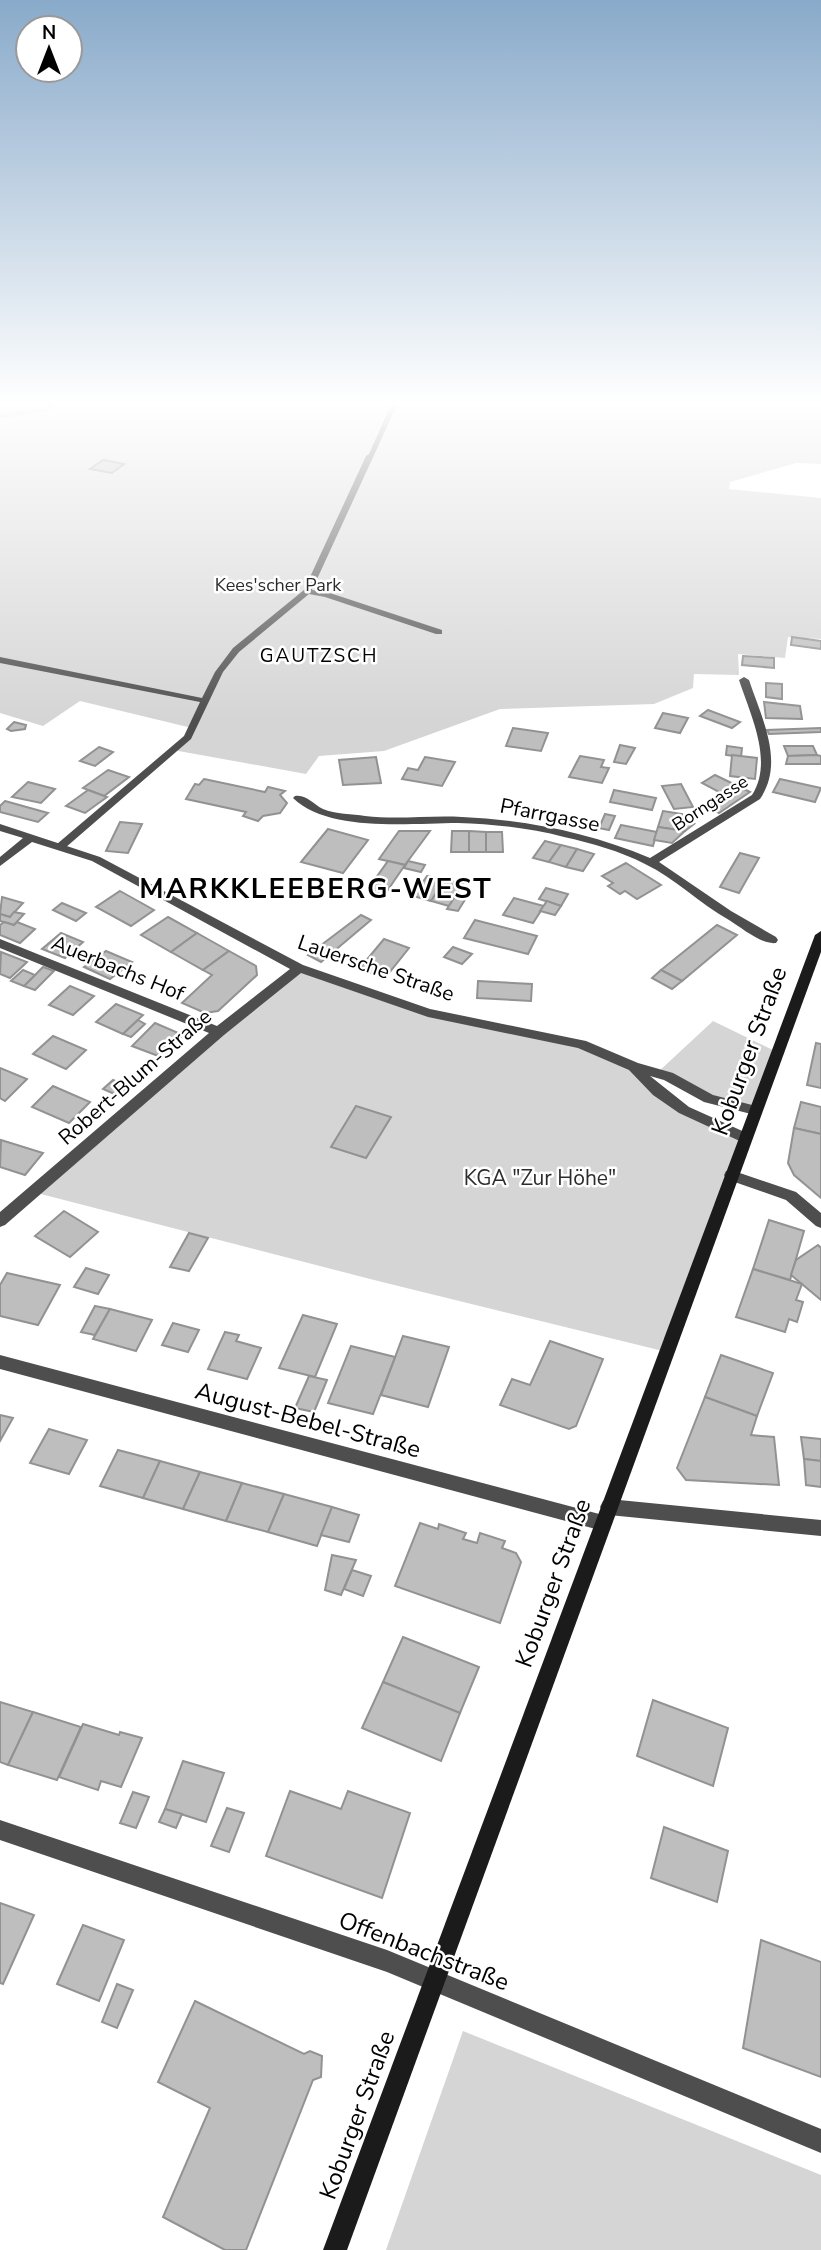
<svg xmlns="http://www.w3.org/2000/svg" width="821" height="2250" viewBox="0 0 821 2250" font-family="'Nunito Sans',sans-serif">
<rect width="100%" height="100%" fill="#fff"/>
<g fill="#d5d5d5">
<polygon points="0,405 821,405 821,464 796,463 730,482 729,489 821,498 821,639 788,637 785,658 738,654 739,675 694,674 693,688 654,704 500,709 384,751 319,756 306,774 173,750 192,728 80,701 43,726 0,713"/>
<polygon points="299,968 428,1013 561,1039 634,1067 652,1089 744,1138 667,1352 378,1281 33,1192"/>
<polygon points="713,1021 777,1052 755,1110 709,1099 657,1073"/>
<polygon points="463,2031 821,2175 821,2250 386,2250"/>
</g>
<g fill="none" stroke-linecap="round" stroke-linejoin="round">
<polyline stroke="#9c9c9c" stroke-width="4.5" points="0,416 46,409 51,405"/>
</g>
<g fill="#bebebe" stroke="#929292" stroke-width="2">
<polygon points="103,460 124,464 112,473 90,469"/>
<polygon points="792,637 821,641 821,649 791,645"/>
<polygon points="743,656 774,658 774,668 742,665"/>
<polygon points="766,683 782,684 782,699 766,697"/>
<polygon points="764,702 800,706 802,719 766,718"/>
<polygon points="708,710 740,722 732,728 700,716"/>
<polygon points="663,713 688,718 680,733 655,728"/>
<polygon points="14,722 26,725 25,729 11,731 7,729"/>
<polygon points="513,728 548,733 541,751 506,746"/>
<polygon points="821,728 821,732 769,734 767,730"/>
<polygon points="620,745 635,748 626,764 614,762"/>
<polygon points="727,746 742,748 741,757 726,755"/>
<polygon points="784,746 813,746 817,755 788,756"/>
<polygon points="99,747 113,752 95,766 80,761"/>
<polygon points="732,755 757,758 755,779 730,776"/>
<polygon points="817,755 821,756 821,764 786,764 788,756"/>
<polygon points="580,756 604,760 601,767 609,768 602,783 569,777"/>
<polygon points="376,757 381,783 343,785 339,760"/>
<polygon points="425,757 455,762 442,786 402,779 408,768 418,770"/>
<polygon points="108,770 129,777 104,796 83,788"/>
<polygon points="715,775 750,792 719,813 707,806 725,795 702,783"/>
<polygon points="204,779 265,792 268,787 285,791 280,795 287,803 280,813 263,816 258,821 243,816 246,812 186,799 195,784 199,785"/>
<polygon points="780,779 821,788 815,802 773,792"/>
<polygon points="28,782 55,789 41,803 12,797"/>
<polygon points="681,784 693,807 674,809 662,786"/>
<polygon points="88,790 107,797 85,813 66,806"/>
<polygon points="614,790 656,798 652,810 610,802"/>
<polygon points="5,801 48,813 38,822 0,812 0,806"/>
<polygon points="663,811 682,814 680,821 694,824 685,831 658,827"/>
<polygon points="605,814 615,816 609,830 599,828"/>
<polygon points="120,822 142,824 128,853 106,851"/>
<polygon points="621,825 657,832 653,846 615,838"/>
<polygon points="658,827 685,831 672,843 654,840"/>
<polygon points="328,829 368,840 343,873 301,862"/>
<polygon points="399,831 430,831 405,865 379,859"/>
<polygon points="452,831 469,831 469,852 451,852"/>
<polygon points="469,831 486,832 486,852 469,852"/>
<polygon points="486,832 502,832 503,852 486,852"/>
<polygon points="545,841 561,845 549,862 533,858"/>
<polygon points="561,845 577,849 566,867 549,862"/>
<polygon points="577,849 594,854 583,871 566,867"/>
<polygon points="740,853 759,858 739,893 720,887"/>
<polygon points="388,861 405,865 385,894 368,889"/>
<polygon points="408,861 425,865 421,872 404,868"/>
<polygon points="626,863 661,885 637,899 625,891 620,894 608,886 613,883 602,876"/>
<polygon points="427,876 445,880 431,901 413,896"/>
<polygon points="445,880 463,884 449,906 431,901"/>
<polygon points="546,888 568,894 561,906 539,899"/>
<polygon points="120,891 154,910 131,926 96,907"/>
<polygon points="456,895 466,898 458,911 447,909"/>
<polygon points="2,897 23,903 10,917 0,914"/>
<polygon points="514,898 544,906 533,923 503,915"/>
<polygon points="547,901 561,906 555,915 540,911"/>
<polygon points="62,903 86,913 76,921 53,910"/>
<polygon points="14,912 24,914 14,925 0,921 0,914 10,917"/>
<polygon points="361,915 371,920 321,962 308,955"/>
<polygon points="168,917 197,933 171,952 141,935"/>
<polygon points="475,920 537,936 528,954 464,938"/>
<polygon points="4,922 14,925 17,922 35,929 20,943 0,935 0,925"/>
<polygon points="717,925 737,935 682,981 661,970"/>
<polygon points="61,933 83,942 65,958 42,949"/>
<polygon points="197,933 229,951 203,970 171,952"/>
<polygon points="384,939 409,948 385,978 359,969"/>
<polygon points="453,947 472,954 462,964 444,957"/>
<polygon points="106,951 132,962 110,979 84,967"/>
<polygon points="229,951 256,966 257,975 218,1011 205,1013 182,1003 212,975 203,970"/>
<polygon points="1,952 27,962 10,978 0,974"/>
<polygon points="43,967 54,971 35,990 24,986"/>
<polygon points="23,970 35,975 24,986 11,981"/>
<polygon points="661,970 682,981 672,989 652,978"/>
<polygon points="478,981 532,984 531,1001 477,998"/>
<polygon points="70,986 94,996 73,1015 49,1005"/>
<polygon points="116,1004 143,1015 123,1034 96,1022"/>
<polygon points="138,1020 145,1024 131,1037 123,1034"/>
<polygon points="155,1023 183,1035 161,1057 132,1046"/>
<polygon points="53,1036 86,1050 66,1069 33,1054"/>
<polygon points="816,1043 821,1044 821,1088 807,1085"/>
<polygon points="0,1068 27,1079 5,1101 0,1098"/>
<polygon points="113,1080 129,1087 119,1096 103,1089"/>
<polygon points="53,1086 90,1102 69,1123 32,1107"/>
<polygon points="801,1102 821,1107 821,1134 794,1128"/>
<polygon points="356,1106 391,1117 366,1158 331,1147"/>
<polygon points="794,1128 821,1134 821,1198 794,1175 788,1163"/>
<polygon points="1,1140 43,1153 25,1175 0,1167"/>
<polygon points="64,1211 98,1232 70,1257 35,1236"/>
<polygon points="769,1220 804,1231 790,1280 753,1269"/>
<polygon points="189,1233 208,1238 189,1271 170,1267"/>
<polygon points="818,1245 821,1248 821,1300 791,1275 796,1260"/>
<polygon points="86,1268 109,1275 98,1294 74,1287"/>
<polygon points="753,1269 802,1284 796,1300 803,1302 797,1322 789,1319 785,1332 736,1317"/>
<polygon points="7,1273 60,1285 38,1325 0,1316 0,1285"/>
<polygon points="95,1306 110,1309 95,1335 81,1332"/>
<polygon points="110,1309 152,1320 136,1351 93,1339"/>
<polygon points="303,1315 337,1324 315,1377 279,1368"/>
<polygon points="173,1323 199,1330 188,1352 162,1345"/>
<polygon points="225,1332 239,1335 236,1341 261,1348 247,1379 208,1369"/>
<polygon points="403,1336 449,1347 428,1407 381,1395"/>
<polygon points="550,1341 603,1359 576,1426 569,1429 500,1405 512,1379 530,1385"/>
<polygon points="351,1346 395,1357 373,1414 328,1403"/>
<polygon points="721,1355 773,1373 757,1416 705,1397"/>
<polygon points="309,1376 327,1380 314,1412 295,1408"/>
<polygon points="705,1397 757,1416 751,1435 774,1437 779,1485 686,1480 677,1468"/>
<polygon points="0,1415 13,1418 0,1441"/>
<polygon points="49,1429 87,1440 69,1474 30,1463"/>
<polygon points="801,1437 821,1439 821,1461 804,1459"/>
<polygon points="118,1450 160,1461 143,1498 100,1486"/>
<polygon points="804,1459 821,1461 821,1487 806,1485"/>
<polygon points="160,1461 200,1472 183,1509 143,1498"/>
<polygon points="200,1472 242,1483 226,1521 183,1509"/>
<polygon points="242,1483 284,1494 268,1532 226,1521"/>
<polygon points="284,1494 332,1507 317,1546 268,1532"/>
<polygon points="332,1507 359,1515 349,1542 321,1535"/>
<polygon points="420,1523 438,1529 439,1524 466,1533 463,1539 477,1543 480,1533 505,1541 502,1548 516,1553 521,1562 500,1623 395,1586"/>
<polygon points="332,1555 356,1560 341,1595 325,1590"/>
<polygon points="352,1570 371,1576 363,1596 344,1589"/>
<polygon points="403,1637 479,1667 460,1713 383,1682"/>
<polygon points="383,1682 460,1713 441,1761 362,1728"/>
<polygon points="653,1700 728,1728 713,1786 637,1756"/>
<polygon points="0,1702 33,1712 8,1765 0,1762"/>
<polygon points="33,1712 81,1727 57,1780 8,1765"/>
<polygon points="83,1724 119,1735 120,1732 142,1738 121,1787 101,1781 98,1790 59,1777"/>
<polygon points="183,1761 224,1773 206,1822 165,1809"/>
<polygon points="290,1791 341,1809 348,1791 410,1813 382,1898 266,1856"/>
<polygon points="133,1792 149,1797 136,1828 120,1823"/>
<polygon points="227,1808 244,1813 229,1852 211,1846"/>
<polygon points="165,1809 182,1814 176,1828 159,1822"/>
<polygon points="664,1827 728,1851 717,1902 651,1878"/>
<polygon points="0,1903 34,1915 3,1984 0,1983"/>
<polygon points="83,1925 124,1940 99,2001 57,1984"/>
<polygon points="761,1940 821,1962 821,2077 743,2048"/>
<polygon points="117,1984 133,1990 117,2028 102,2022"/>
<polygon points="195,2001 304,2054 310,2051 322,2056 321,2077 313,2080 246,2250 225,2250 163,2217 210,2108 158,2082"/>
</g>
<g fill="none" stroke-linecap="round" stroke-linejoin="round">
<polygon fill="#4e4e4e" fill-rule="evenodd" points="391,405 397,405 312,590 330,593 442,630 442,634 436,634 325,597 309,594 239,652 223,672 191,739 65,848 57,848 57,844 184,736 200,702 0,663 0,657 202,698 215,672 233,648 304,590 366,456 369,454"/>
<g fill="#4e4e4e" fill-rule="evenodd">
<path d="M744,677L749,680C762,719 785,762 760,799L659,862L731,911L776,937L778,940L776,943C762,945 742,928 729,920C700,904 675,878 645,864C620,851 591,843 564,837C530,828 493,824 458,823C411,823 329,833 293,798L295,796C306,794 313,804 323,809C335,814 353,814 365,816C398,820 430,815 462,817C527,820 590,833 650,858L752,795C774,761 750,714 739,680Z"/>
<polygon points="0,824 100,857 303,965 430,1009 586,1041 638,1063 673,1073 713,1095 760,1107 762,1110 760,1113 755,1115 704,1102 664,1080 650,1076 689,1107 749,1134 751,1138 744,1143 679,1113 653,1095 629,1070 578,1048 428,1017 301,973 224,1035 5,1225 0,1227 0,1212 209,1033 0,948 0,939 217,1026 290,969 92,861 32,842 0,866 0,857 23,838 0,831"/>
<polygon points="731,1170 796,1192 821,1213 821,1228 816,1226 786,1200 726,1179 724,1175 726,1171"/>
<polygon points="0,1355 603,1515 609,1517 612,1523 609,1529 603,1531 0,1369"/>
<polygon points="609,1499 821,1520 821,1536 609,1515 603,1513 600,1507 603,1501"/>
<polygon points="0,1820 387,1950 821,2129 821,2153 387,1972 0,1840"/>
</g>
<polygon fill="#1b1b1b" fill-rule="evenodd" points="821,931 821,952 347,2250 323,2250 815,935"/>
</g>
<linearGradient id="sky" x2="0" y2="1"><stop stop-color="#89aaca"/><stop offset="0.56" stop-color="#fff"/><stop offset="1" stop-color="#fff" stop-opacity="0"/></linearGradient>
<rect width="821" height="720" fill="url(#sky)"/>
<g text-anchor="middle" stroke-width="5" stroke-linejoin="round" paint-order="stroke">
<g font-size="18" fill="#2c2c2c" stroke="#fff">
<text x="278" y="591">Kees'scher Park</text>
</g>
<g font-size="18" fill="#000" stroke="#fff">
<text transform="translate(710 803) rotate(-33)" y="6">Borngasse</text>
</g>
<g font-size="19" letter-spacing="2" fill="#000" stroke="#fff">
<text x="319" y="662">GAUTZSCH</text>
</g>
<g font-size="21" fill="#000" stroke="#fff">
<text transform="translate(550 815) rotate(11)" y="7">Pfarrgasse</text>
<text transform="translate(118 968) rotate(22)" y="7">Auerbachs Hof</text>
<text transform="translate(376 968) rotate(19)" y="7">Lauersche Straße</text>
<text transform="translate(135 1077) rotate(-41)" y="7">Robert-Blum-Straße</text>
</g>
<g font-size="21" fill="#2c2c2c" stroke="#fff">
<text x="540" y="1185">KGA "Zur Höhe"</text>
</g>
<g font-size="24" fill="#000" stroke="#fff">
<text transform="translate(749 1051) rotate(-70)" y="8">Koburger Straße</text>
<text transform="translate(308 1420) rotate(15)" y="8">August-Bebel-Straße</text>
<text transform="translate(553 1583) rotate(-70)" y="8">Koburger Straße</text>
<text transform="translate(424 1951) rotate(21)" y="8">Offenbachstraße</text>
<text transform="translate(357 2115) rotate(-70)" y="8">Koburger Straße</text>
</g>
<g font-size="28" font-weight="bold" letter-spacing="2" fill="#000" stroke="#fff">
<text x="316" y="898">MARKKLEEBERG-WEST</text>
</g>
</g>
<g transform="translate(49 49)"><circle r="33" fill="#ffffff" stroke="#999999" stroke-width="2"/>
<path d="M0-5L12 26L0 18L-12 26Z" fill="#000000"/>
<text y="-10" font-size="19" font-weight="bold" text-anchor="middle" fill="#000000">N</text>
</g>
</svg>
